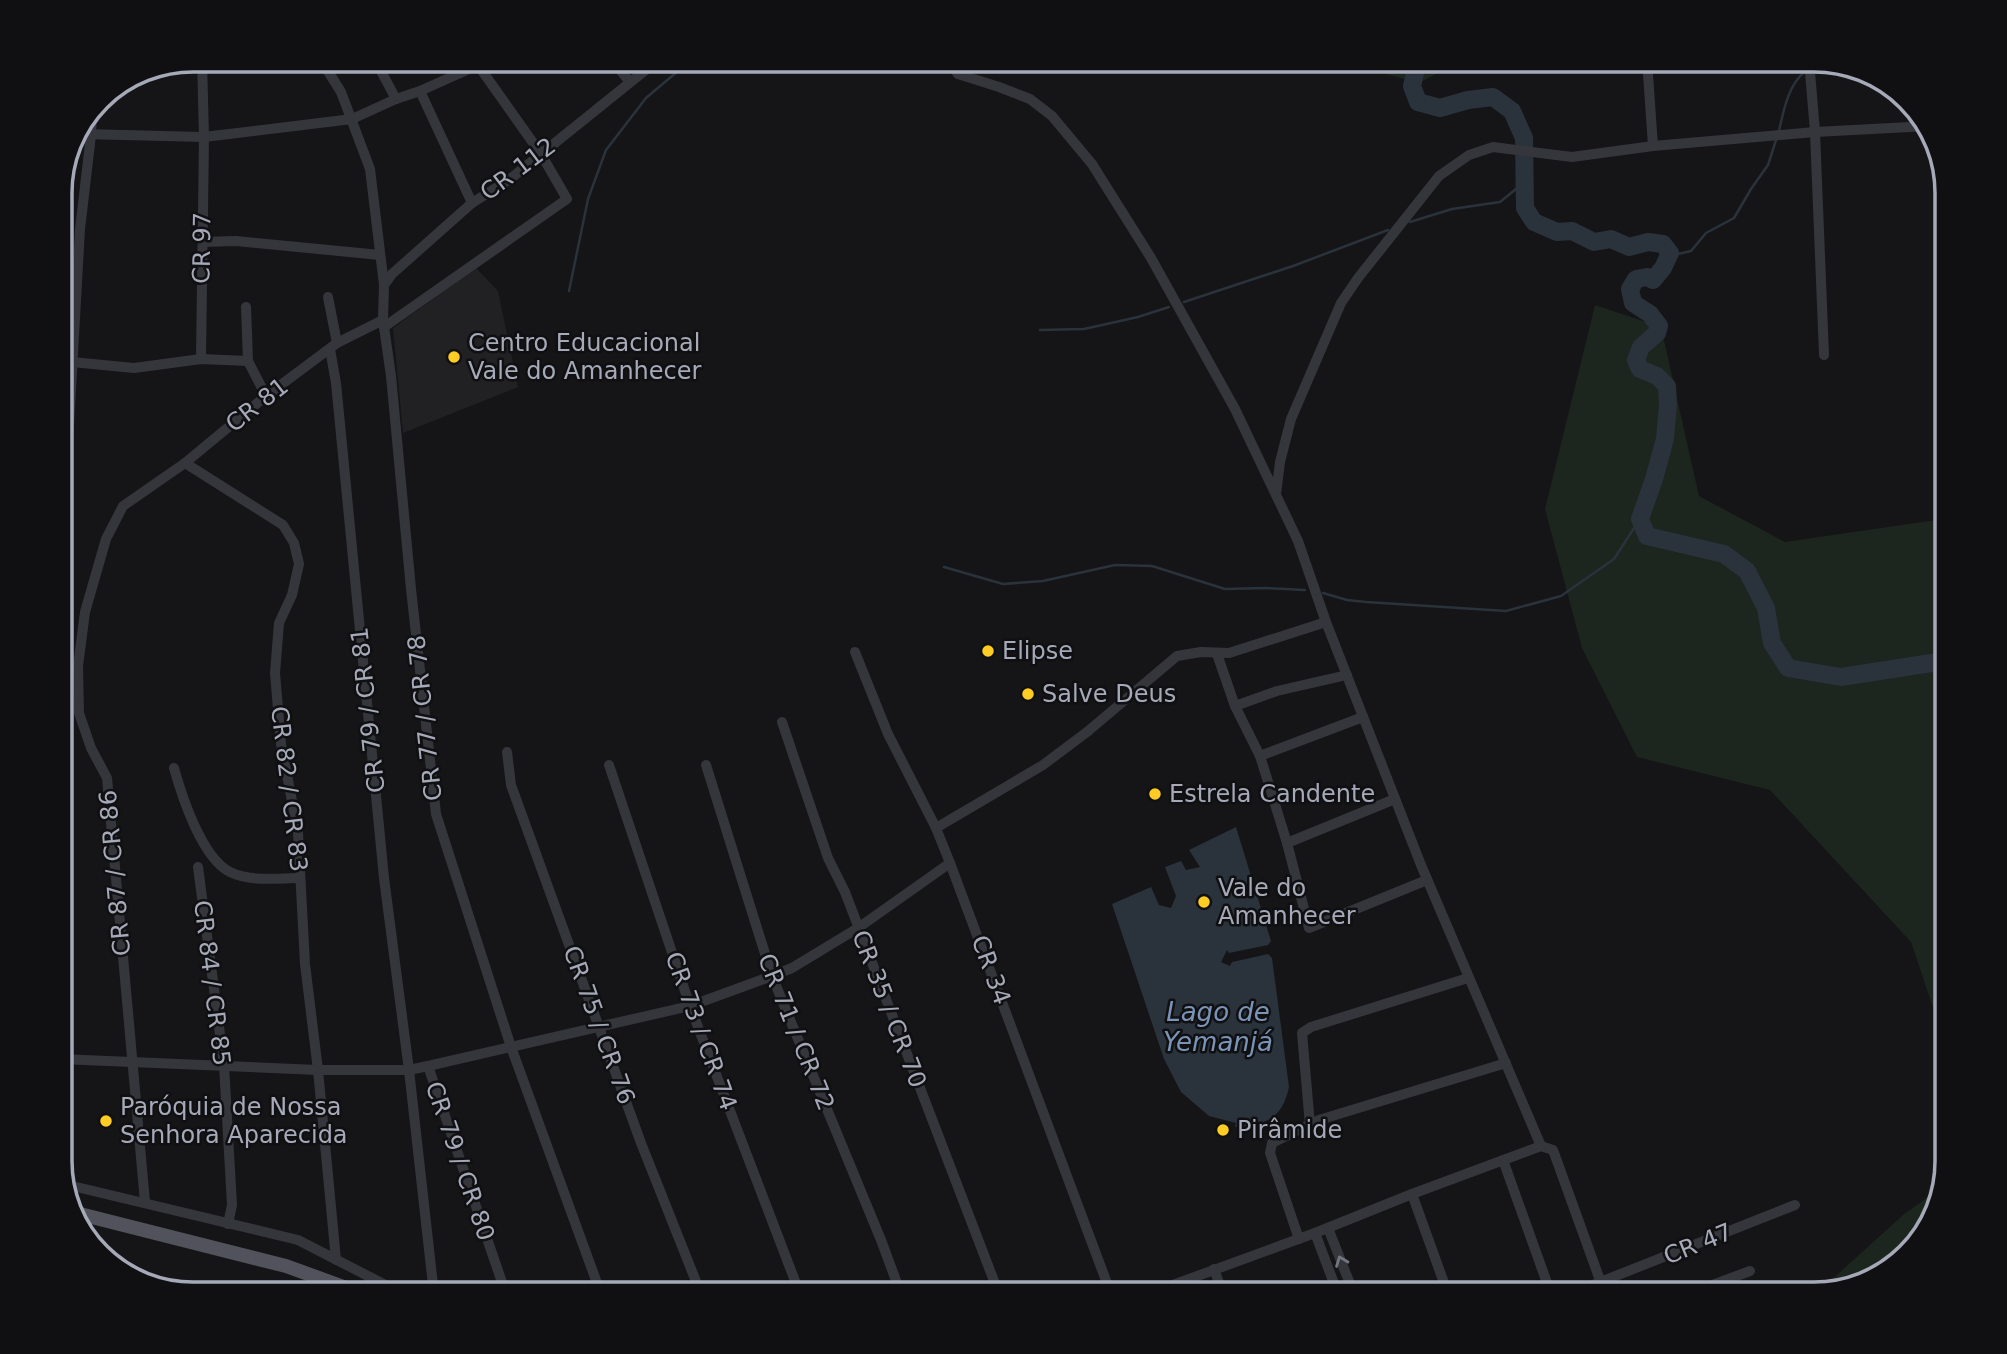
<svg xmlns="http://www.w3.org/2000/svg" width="2007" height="1354" viewBox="0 0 2007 1354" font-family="'DejaVu Sans',sans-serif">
<rect width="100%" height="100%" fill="#151517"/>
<polygon fill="#212124" points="476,268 498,291 518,387 403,433 393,328"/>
<g fill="#1c251e">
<polygon points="1372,60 1450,60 1447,68 1419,83 1386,74"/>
<polygon points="1595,305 1661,327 1699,496 1785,542 1936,520 1947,532 1947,1049 1911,942 1770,790 1637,757 1582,648 1545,509"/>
<polygon points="1939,1189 1925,1236 1881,1277 1816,1294 1903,1215"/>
</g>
<path fill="#2a323c" d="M1236,827L1271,941L1268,945L1229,953L1227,950L1221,962L1230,966L1232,962L1268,954L1272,958L1289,1087C1282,1119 1266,1125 1235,1127L1236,1123L1209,1116L1181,1092L1164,1059L1112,904L1151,887L1159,905L1171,908L1176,896L1165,867L1181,861L1186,870L1200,867L1189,850Z"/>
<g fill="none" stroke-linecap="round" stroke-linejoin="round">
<g stroke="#2a323c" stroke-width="2.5">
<polyline points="1812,67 1820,61"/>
<path d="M1779,131C1783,112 1789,82 1806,71"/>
<polyline points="1410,222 1452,209 1500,202 1516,189 1525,170"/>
<polyline points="1670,253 1678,254 1691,251 1706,233 1734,218 1751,189 1768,165 1777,137"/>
<polyline points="569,291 588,199 606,150 646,98 691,60"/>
<polyline points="1184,302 1293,266 1388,230"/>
<polyline points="1040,330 1084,329 1138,317 1169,307"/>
<polyline points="944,567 1003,584 1043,581 1115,565 1152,566 1225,589 1265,588 1305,590"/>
<polyline points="1323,593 1347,600 1366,602 1506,611 1561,596 1614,559 1640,519"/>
</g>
<polyline stroke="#2a323c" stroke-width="18" points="1418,60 1412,86 1418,102 1440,108 1468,100 1493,97 1512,111 1524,138 1525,208 1534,222 1557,232 1572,231 1594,242 1611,239 1629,247 1648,242 1663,244 1670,253 1663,268 1653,280 1647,277 1636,279 1630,289 1633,303 1650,314 1659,326 1657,333 1641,347 1636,360 1640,369 1657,376 1667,386 1668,405 1665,439 1654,479 1640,519 1647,536 1724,554 1747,571 1766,608 1772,643 1788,668 1841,677 1938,662 1947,668"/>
<g stroke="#35363c" stroke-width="10">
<polyline points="321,60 341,92 370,169 384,285 383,320 391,376 411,589 436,814 511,1047 601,1294"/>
<polyline points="375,60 396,99"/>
<polyline points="612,60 630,82"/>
<polyline points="948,60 958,74 999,87 1030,99 1052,116 1092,164 1151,258 1235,409 1298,541 1326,622 1421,865 1541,1146"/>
<polyline points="1647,60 1653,146"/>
<polyline points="1809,60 1815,132 1824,355"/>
<polyline points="420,91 472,203"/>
<polyline points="83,134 204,137 352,119 396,99 420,91 478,65 487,60"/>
<polyline points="203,242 236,241 380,255"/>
<polyline points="384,285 392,274 472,203 510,179 658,60"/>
<polyline points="328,297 337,343"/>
<polyline points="246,307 248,361 266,396"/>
<polyline points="384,327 567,199 541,154 478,65"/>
<polyline points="330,349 336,383 384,878 409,1070 434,1294"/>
<polyline points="201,359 204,137 202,60"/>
<polyline points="72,362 134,368 201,359 248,361"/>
<polyline points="185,463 283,525 294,543 299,564 292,595 279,623 275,673 281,744 298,832 305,964 318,1070 336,1260"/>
<polyline points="60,481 68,443 80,229 91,135 92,113"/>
<polyline points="1276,494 1280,462 1291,419 1341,303 1358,278 1439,176 1469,155 1493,147 1572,157 1653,146 1815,132 1929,126"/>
<polyline points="855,652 888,734 936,828 950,863 1111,1294"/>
<polyline points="1217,654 1235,706 1260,756 1287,843 1309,928 1427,880"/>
<polyline points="60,665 78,666"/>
<polyline points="1235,706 1277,691 1347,675"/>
<polyline points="782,722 828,858 845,892 999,1294"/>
<polyline points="507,752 511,785 641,1143 701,1294"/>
<polyline points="1260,756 1363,717"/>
<polyline points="609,765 690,1006 800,1294"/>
<polyline points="706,765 772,976 881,1240 901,1294"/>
<path d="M174,768C182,797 202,858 230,872C250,882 278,878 300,878"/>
<polyline points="936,828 1043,765 1087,732 1177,656 1201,652 1229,653 1326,622"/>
<polyline points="1287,843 1395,799"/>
<polyline points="198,867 224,1065 232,1205 228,1224"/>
<polyline points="60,1059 318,1070 409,1070 428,1066 690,1006 772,976 792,968 858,928 950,863"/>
<polyline points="428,1066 506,1294"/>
<polyline points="1310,1125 1302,1033 1311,1027 1468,978"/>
<polyline points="1541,1146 1553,1150 1605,1294"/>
<polyline points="1503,1160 1551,1294"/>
<polyline points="64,1184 298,1240 403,1294"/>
<polyline points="1412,1194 1448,1294"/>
<polyline points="145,1202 107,778 91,748 79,713 78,666 85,612 106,539 123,506 185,463 266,396 337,343 383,320"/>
<polyline points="1328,1228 1354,1294"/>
<polyline points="1315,1233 1338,1294"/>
<polyline points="1299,1239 1270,1153 1272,1143 1319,1120 1506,1063"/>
<polyline points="1214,1269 1223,1294"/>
<polyline points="1148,1294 1315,1233 1412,1194 1541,1146"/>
<polyline points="1570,1294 1795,1205"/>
<polyline points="1688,1294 1750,1271"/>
</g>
<polyline stroke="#51525b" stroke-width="14" points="72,1212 286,1266 349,1289 358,1294"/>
</g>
<defs><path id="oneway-chevron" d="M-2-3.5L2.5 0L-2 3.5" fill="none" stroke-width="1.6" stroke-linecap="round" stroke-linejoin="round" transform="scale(1.75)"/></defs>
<use stroke="#737580" href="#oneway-chevron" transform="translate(1341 1261) rotate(-111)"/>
<g fill="#ffcc24" stroke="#101012" stroke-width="2.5">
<circle cx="454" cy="357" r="7"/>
<circle cx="988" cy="651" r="7"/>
<circle cx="1028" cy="694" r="7"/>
<circle cx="1155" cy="794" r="7"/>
<circle cx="1204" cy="902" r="7"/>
<circle cx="106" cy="1121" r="7"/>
<circle cx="1223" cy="1130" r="7"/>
</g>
<g text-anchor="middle" stroke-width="5" stroke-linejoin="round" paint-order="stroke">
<g font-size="24" fill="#a5a9b8" stroke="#101012">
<text transform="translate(518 169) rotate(-37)" y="8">CR 112</text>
<text transform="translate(202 248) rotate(-89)" y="8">CR 97</text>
<text transform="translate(257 405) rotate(-38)" y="8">CR 81</text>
<text transform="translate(368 710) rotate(-96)" y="8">CR 79 / CR 81</text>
<text transform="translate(425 718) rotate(-96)" y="8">CR 77 / CR 78</text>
<text transform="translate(289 789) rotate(83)" y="8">CR 82 / CR 83</text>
<text transform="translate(115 873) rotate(-95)" y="8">CR 87 / CR 86</text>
<text transform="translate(991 970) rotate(70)" y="8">CR 34</text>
<text transform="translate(212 983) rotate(83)" y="8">CR 84 / CR 85</text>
<text transform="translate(889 1009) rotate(69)" y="8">CR 35 / CR 70</text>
<text transform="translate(599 1025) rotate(70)" y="8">CR 75 / CR 76</text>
<text transform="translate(701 1031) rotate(70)" y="8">CR 73 / CR 74</text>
<text transform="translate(796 1032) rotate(68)" y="8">CR 71 / CR 72</text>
<text transform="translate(460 1161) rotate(71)" y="8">CR 79 / CR 80</text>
<text transform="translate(1698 1244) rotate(-22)" y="8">CR 47</text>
</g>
<g font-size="24" fill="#a5a9b8" stroke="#101012" text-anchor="start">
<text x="468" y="351">Centro Educacional<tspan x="468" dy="28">Vale do Amanhecer</tspan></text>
<text x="1002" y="659">Elipse</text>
<text x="1042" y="702">Salve Deus</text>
<text x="1169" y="802">Estrela Candente</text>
<text x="1218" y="896">Vale do<tspan x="1218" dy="28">Amanhecer</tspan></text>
<text x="120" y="1115">Paróquia de Nossa<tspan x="120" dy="28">Senhora Aparecida</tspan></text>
<text x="1237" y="1138">Pirâmide</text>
</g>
<g font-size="26" font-style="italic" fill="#7a93b6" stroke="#101012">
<text x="1218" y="1021">Lago de<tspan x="1218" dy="30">Yemanjá</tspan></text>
</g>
</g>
<path d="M0 0H2007V1354H0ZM193 72H1814A121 121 0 0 1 1935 193V1161A121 121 0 0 1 1814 1282H193A121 121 0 0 1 72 1161V193A121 121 0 0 1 193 72Z" fill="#101012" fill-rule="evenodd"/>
<path fill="none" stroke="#a5a9b8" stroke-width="3.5" d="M193 72H1814A121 121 0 0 1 1935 193V1161A121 121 0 0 1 1814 1282H193A121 121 0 0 1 72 1161V193A121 121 0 0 1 193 72Z"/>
</svg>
